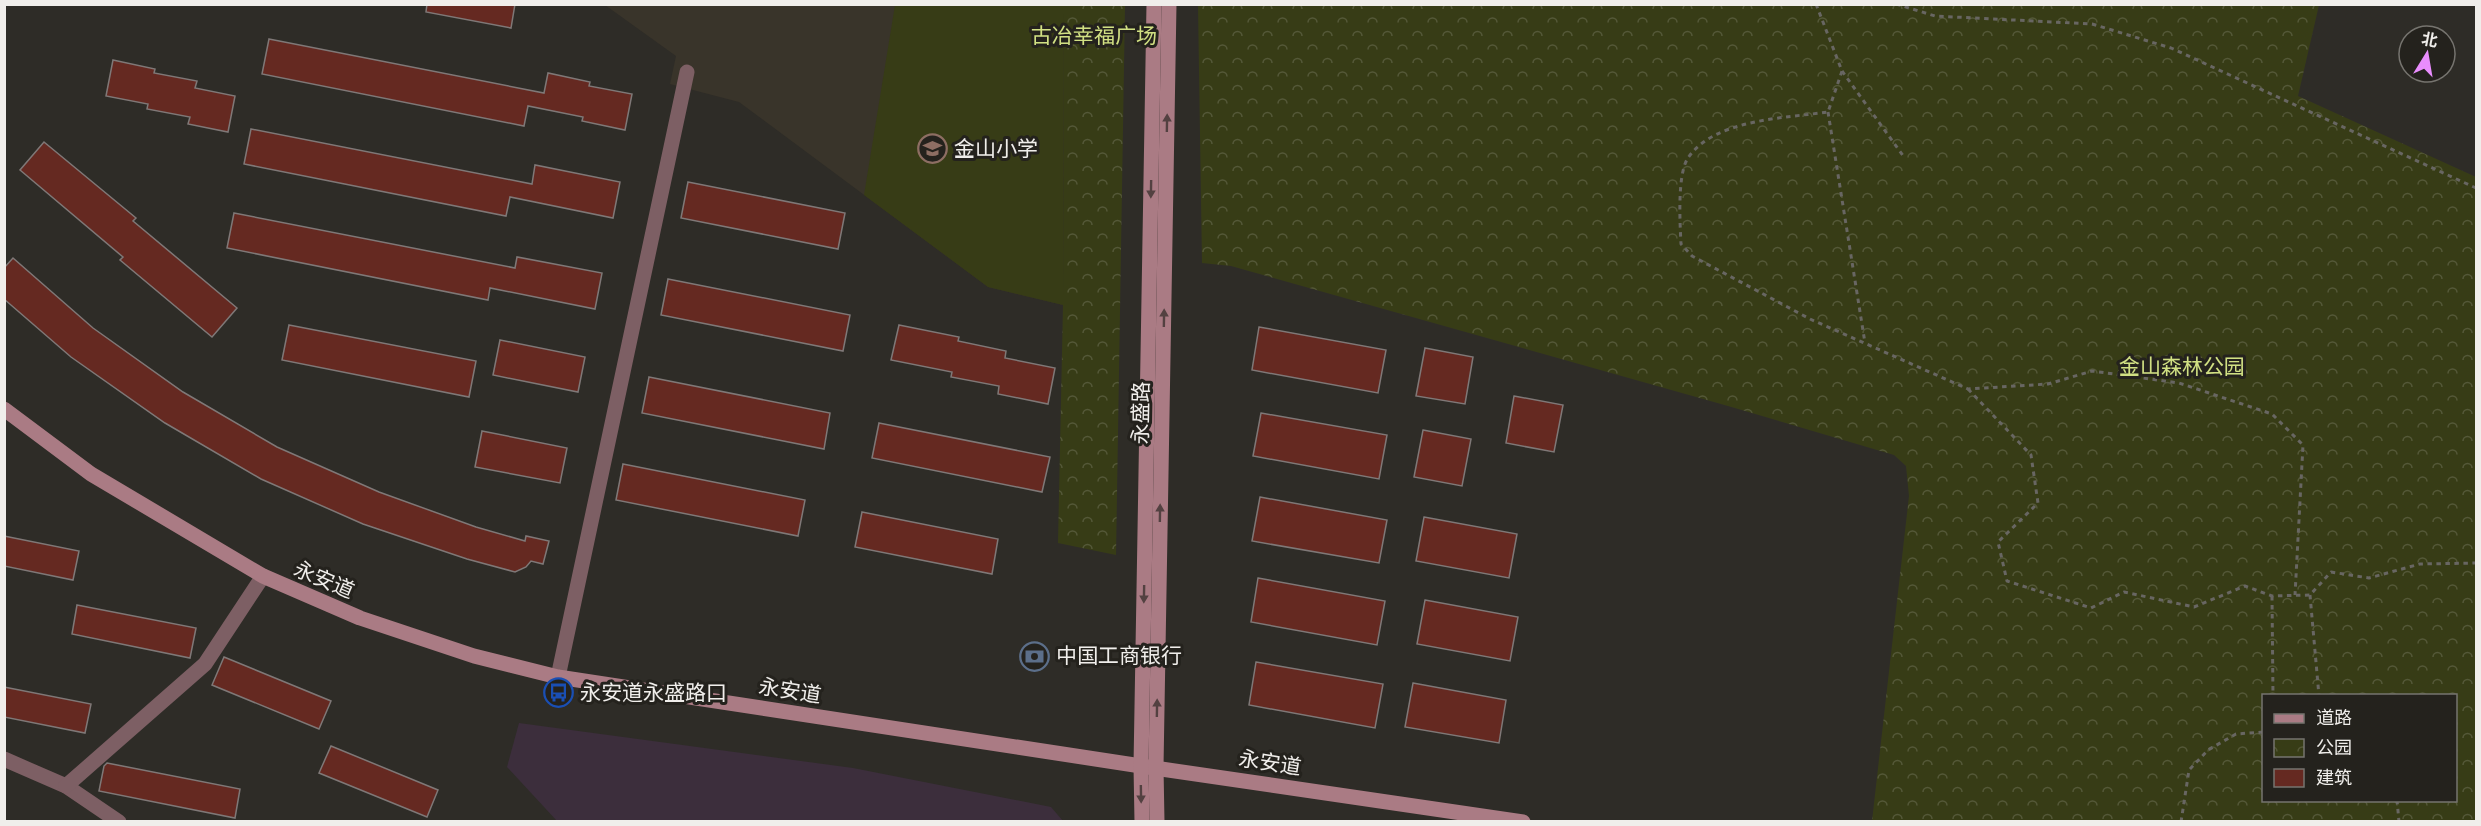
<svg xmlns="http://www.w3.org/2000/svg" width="2481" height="826" viewBox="0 0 2481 826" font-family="'DM Sans','Noto Sans SC',sans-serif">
<defs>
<pattern id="park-crowns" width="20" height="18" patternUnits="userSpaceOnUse" patternTransform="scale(1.5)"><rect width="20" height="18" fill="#373c16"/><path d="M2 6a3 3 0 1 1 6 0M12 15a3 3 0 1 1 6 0" fill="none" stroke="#545838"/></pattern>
</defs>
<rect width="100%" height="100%" fill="#2e2c27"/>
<polygon fill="#3c2e3c" points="519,723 853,768 1051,807 1063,821 557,821 507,767"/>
<polygon fill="#39342a" points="605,5 1064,5 1063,305 988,287 739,102 670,84 676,56"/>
<polygon fill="#373c16" points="895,5 1064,5 1063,305 988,287 864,195"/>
<g fill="url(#park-crowns)" fill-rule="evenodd">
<polygon points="1064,5 1125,5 1116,555 1058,543 1063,305"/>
<path d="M1198,5H2319L2298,96L2476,177V821H1872L1909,496L1906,466L1894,455L1728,406L1231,266L1202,263ZM2264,696H2456V800H2264Z"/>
</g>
<g fill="#652921" stroke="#7f7877" stroke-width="1.5">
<polygon points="427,4 515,4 511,28 426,12"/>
<polygon points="269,39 544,93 548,73 590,82 589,86 632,94 625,130 582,121 583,117 528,106 524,126 262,74"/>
<polygon points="113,60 155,69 154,73 197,81 195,88 235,96 228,132 188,124 190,117 147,109 148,104 106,96"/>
<polygon points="251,129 532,184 535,165 620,182 613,218 510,197 506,216 244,164"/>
<polygon points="44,142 136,218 133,221 237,308 212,337 120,260 123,257 20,170"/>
<polygon points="688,182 845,213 838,249 681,218"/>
<polygon points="234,213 515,268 517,257 602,273 595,309 490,288 488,300 227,248"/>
<polygon points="13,258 93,328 183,392 277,447 379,492 476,527 525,541 526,536 549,541 543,564 531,561 526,567 515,572 467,559 363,524 261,479 165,423 71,357 4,299 4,268"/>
<polygon points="668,279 850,315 843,351 661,315"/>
<polygon points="289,325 476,361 469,397 282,360"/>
<polygon points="899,325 959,337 958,341 1006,351 1005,358 1055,368 1048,404 998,394 999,386 951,377 952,372 891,360"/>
<polygon points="1259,327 1386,350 1378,393 1252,370"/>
<polygon points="500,340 585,357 578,392 493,375"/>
<polygon points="1425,348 1473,357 1465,404 1416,396"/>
<polygon points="649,377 830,413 824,449 642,413"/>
<polygon points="1514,396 1563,405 1554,452 1506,443"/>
<polygon points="1261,413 1387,435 1379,479 1253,456"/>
<polygon points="879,423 1050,457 1042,492 872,458"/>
<polygon points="1423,430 1471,439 1462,486 1414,477"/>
<polygon points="482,431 567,448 560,483 475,467"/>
<polygon points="623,464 805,500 798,536 616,500"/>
<polygon points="1260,497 1387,520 1379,563 1252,541"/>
<polygon points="862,512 998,539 992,574 855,547"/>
<polygon points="1424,517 1517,534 1509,578 1416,561"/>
<polygon points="4,536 79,551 73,580 4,566"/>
<polygon points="1258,578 1385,601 1377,645 1251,622"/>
<polygon points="1425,600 1518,617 1510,661 1417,644"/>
<polygon points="77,605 196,628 190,658 72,634"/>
<polygon points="224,657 331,701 319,729 212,685"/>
<polygon points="1256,662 1383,684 1375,728 1249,705"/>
<polygon points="1413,683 1506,700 1499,743 1405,727"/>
<polygon points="4,687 91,704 85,733 4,717"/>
<polygon points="331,746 438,790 427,817 319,773"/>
<polygon points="107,763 240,789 235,818 99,791 104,766"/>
</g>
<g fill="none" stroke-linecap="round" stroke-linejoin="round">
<g stroke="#686662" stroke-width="3" stroke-dasharray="4.5 4.5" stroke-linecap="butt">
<path d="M1816,4L1842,71L1828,112C1786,118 1714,119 1688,158C1677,174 1680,224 1681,244L1692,256L1810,319L1968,389L2048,384L2092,371L2179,383L2272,414L2303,445L2295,595"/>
<polyline points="1896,4 1935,16 2092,24 2171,48 2476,188"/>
<polyline points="1842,71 1904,157"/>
<polyline points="1828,112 1865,343"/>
<polyline points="1968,389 2031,455 2038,503 1998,542 2007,581 2091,608 2124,592 2194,607 2245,586 2272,596 2310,595 2331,572 2369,578 2420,564 2476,563"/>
<polyline points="2310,595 2319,696"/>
<polyline points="2272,596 2273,696"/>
<polyline points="2397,800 2399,822"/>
<polyline points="2181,822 2189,770 2208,750 2236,734 2264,732"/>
</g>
<g stroke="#7d5f64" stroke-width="15">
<polyline points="558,677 687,72"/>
<polyline points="4,759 66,786 119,822"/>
<polyline points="66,786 205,664 263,576"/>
</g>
<g stroke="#aa7b84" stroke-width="15">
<polyline points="4,409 91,474 263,576 360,618 474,656 558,677 1141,766 1523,822"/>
<polyline points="1142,822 1141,766 1154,4"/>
<polyline points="1157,822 1156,767 1169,4"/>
</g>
</g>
<defs><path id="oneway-solid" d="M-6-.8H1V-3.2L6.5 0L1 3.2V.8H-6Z" transform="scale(1.5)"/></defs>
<g fill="#534141">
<use href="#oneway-solid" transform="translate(1167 123) rotate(-89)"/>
<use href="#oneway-solid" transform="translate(1151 189) rotate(91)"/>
<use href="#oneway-solid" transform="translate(1164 318) rotate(-89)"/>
<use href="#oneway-solid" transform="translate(1160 513) rotate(-89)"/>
<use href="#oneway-solid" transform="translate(1144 594) rotate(91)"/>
<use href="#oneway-solid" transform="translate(1157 708) rotate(-89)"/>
<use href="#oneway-solid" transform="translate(1141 794) rotate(89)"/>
</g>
<defs>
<symbol id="school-ring" viewBox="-11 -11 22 22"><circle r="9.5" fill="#24221d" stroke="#8d6e63" stroke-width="1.5"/><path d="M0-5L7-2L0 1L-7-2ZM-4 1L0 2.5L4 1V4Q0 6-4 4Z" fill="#8d6e63"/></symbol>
<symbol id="bank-ring" viewBox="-11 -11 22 22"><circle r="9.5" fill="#24221d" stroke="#5c6f8a" stroke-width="1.5"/><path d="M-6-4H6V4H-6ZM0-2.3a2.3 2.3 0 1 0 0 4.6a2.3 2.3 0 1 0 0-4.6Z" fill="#5c6f8a"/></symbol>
<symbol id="bus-ring" viewBox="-11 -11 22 22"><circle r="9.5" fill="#24221d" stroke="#1a4fb4" stroke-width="1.5"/><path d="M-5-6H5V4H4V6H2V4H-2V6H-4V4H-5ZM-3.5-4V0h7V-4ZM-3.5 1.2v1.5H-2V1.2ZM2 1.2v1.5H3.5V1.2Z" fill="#1a4fb4"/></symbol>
</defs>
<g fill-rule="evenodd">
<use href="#school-ring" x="916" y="132" width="33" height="33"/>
<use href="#bank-ring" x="1018" y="640" width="33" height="33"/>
<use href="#bus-ring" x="542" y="676" width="33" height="33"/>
</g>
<g text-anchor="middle" stroke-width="6" stroke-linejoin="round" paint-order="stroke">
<g font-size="21" fill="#d1e083" stroke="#24221d">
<text x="1094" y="43">古冶幸福广场</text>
<text x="2182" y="374">金山森林公园</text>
</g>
<g font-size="21" fill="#f0eeeb" stroke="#24221d" text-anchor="start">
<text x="954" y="156">金山小学</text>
<text x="1056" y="663">中国工商银行</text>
<text x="580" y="700">永安道永盛路口</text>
</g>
<g font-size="21" fill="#f0eeeb" stroke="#24221d">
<text transform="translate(1141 413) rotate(-89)" y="7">永盛路</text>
<text transform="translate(324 580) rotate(23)" y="7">永安道</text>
<text transform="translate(790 691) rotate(9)" y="7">永安道</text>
<text transform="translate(1270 763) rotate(9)" y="7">永安道</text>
</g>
</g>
<rect width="2481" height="826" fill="none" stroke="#f0eeeb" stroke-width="12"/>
<rect x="2262" y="694" width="195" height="108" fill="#24221d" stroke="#76746f" stroke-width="1.5"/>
<rect x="2274" y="714" width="30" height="9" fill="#aa7b84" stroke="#76746f" stroke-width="1.5"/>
<text x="2316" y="724" font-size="18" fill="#f0eeeb">道路</text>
<rect x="2274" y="739" width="30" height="18" fill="url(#park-crowns)" stroke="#76746f" stroke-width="1.5"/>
<text x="2316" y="754" font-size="18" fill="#f0eeeb">公园</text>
<rect x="2274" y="769" width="30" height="18" fill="#652921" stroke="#76746f" stroke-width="1.5"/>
<text x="2316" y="784" font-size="18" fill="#f0eeeb">建筑</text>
<g transform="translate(2427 54) rotate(11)"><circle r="28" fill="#24221d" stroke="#76746f" stroke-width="1.5"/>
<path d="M0-4.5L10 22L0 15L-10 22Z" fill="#e98dfd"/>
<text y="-9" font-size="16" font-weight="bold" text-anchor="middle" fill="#f0eeeb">北</text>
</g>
</svg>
